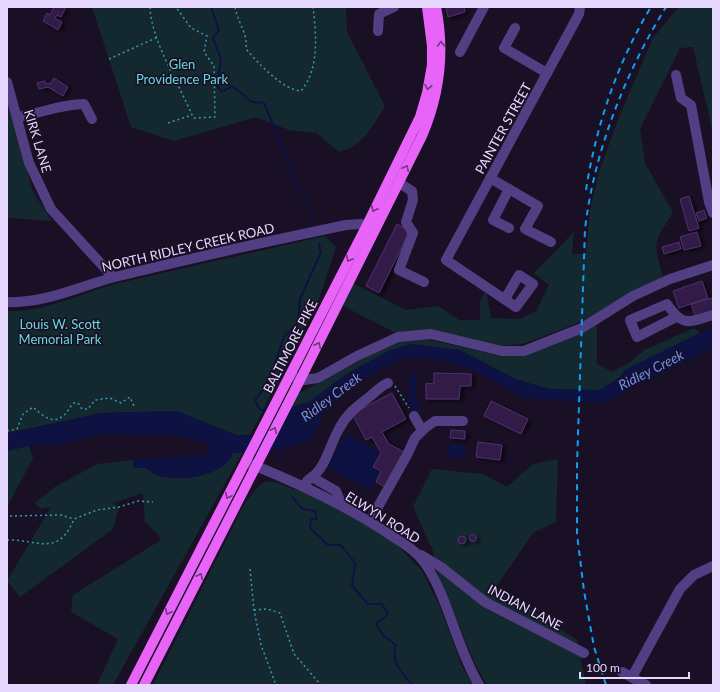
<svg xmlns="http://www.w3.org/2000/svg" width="720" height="692" viewBox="0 0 720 692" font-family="Lato,sans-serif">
<defs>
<filter id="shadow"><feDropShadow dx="3.5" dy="2" stdDeviation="2" flood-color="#0009"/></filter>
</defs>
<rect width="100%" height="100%" fill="#1a1026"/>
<g fill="#14292f">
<path d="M92,7H346L347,32L385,106C373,125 363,146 339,152L316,133L289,130L256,117L174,141L131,127Z"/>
<path d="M679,7H713V133L693,47L680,48L640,129L645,163L673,213C653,243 653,242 663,277L591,317L570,326L526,343L501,346L431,332H394L341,305L352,283L406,310L438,306L459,320H480V302L484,293L487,295L491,318L520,319L536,311L549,285L534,273L574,232L572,254H586L590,210L599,172L619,117L653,38Z"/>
<polygon points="7,103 33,192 52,221 9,218 7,214"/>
<path d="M325,236L336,247L319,299L250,436L236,435L177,411L102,413L7,433V311C43,313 84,292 119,283Z"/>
<polygon points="597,325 597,364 612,372 630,362 644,350 694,328 700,333 625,370 619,378 600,390 549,389 515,379 460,350 411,344 348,373 309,402 292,407 298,394 397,341 430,340 493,354 513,356 580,333"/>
<polygon points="29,446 33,458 7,507 7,451"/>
<polygon points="233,453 242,453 113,685 97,685 118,639 71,612 73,595 161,540 158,534 145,522 143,493 113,503 119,507 113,529 20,597 7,581 51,507 41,509 35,503 55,487 97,464 134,460 133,468 146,468 157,476 231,459"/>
<polygon points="558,459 556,522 533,533 496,587 577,640 586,685 487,685 475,664 437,572 433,551 413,507 432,469 483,474 507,487 533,464"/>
<polygon points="267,481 275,482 323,500 368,524 398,546 422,571 440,607 461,664 473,685 153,685 246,501 260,485"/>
</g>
<g fill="#0d1242">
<path d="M713,327V348L602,403L525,398L480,374L449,362L412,357L394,362L343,390L325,410L310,442L269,451L233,453C225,477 180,482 158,476C154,475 150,470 145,468C142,468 137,468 133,468L134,460L204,455L211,450L208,444L177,435L102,434L64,444L29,446L7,451V434L102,413L177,411L236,435L278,434L292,407L309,402L348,373L390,350L411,344L460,350L515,379L549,389L600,390L619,378L625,370Z"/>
<polygon points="413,372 417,374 416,399 419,405 418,411 414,412 408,400 410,374 413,374"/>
<polygon points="346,434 381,453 373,467 381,471 371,491 328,468"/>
<polygon points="449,443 465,445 464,458 448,457"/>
</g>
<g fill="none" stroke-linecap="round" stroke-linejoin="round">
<g stroke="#0d1242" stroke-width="2">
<path d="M211,7L219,30L213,38L221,59L217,86L222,92L232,86L252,102L264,103L293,173C294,188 299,185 304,196C307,203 309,211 313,218"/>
<polyline points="268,411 259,409 255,400 268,383 284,337 298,323 300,299 321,252 319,244"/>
<polyline points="281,466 283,446"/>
<path d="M292,497L303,509L315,511L317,519H311L310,528L328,545H341L355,563L352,586L368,604H382L388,614L376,624L383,635L396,645C390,663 402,671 412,685"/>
</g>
</g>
<g fill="#301d46" stroke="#4e3071" filter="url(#shadow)">
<polygon points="54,7 66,7 61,17 57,15 55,18 62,22 58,30 43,21 47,13 50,15"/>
<polygon points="446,7 464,7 465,12 448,17"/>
<polygon points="54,78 68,87 63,96 48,87 39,89 37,83 45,81 45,84 51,83"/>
<polygon points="689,196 699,228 689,231 680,199"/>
<polygon points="704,210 707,218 699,221 696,213"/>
<polygon points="397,224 410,231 379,293 366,286"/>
<polygon points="697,232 701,246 684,250 680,237"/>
<polygon points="679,242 681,249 664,254 662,247"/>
<polygon points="702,281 708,298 679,308 673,291"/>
<polygon points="713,298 713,313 696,318 691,304"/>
<polygon points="434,373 471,374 471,386 460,386 459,399 426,399 426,383 434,384"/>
<polygon points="392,393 406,419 382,432 389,444 404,452 385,487 376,482 381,471 373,467 381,453 372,437 366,440 352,414"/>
<polygon points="491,401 528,419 521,434 484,416"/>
<polygon points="451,430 465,431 465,439 450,438"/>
<polygon points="478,442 502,445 500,460 476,457"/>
<circle cx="473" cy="538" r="3.5"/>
<circle cx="462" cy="540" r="4"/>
</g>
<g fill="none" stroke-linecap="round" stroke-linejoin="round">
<g stroke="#3599b3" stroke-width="1.5" stroke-dasharray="2 3" stroke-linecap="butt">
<path d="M150,7C151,40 179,84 192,115L194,118L215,117L214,66L204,52L207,36L191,28L176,7"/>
<path d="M235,7C238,24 248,33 246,49C258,63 283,90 301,91C320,68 316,34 313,7"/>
<polyline points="109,59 158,37"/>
<polyline points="168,123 192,115"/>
<polyline points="395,386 409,408"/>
<path d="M7,431L17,429L23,414L33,407C51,424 60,425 73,403H78L82,409H88L95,400L110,398L121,403L130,397L134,406"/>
<polyline points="10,516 61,515 74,519"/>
<path d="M7,540C38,539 58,558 74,519L97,510L119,507L138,501L153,502"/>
<polyline points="250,569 254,610 261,645 276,685"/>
<polyline points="254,610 267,609 280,613 294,654 321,685"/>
</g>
<g stroke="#523e83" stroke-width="10">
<polyline points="515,28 504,48 547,73"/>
<polyline points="378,31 379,14 394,7"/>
<polyline points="460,52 484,7"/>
<polyline points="676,75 681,98 691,105 709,202 713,213"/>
<polyline points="7,82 29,163 51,209 113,277"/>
<path d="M17,117C39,114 61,104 84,104L92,119"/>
<polyline points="490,178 538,206 525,229 551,242"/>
<polyline points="399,183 412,191 413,200 406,222 413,233 399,270 424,282"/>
<polyline points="509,228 493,220 509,189"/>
<polyline points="505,299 519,275 533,284 516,307 446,260 579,14 580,7"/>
<path d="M7,302C44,304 80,286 115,277C192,258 269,241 346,225L360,224L375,227"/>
<path d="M676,317L637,337L630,320L667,304C683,328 689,322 713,315"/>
<polyline points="290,376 304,380 318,378 357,356 398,337 431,334 502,351 524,351 582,328 633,296 670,279 713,265"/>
<polyline points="414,416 422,430"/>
<path d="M246,462C296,482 344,504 389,534C404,544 419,552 428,568C450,604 457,648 479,685"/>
<path d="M312,477C326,467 330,444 339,429C346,415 356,407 368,398C375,393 380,386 388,383"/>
<polyline points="307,481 312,477 336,491 342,505"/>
<polyline points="370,521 407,455 415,438 425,428 435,421 463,421"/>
<polyline points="421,555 441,567 485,602 584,653"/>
<polyline points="622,672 646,685"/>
<polyline points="632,677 680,589 694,575 713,566"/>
</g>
<g stroke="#e863f8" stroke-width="10">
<polyline points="131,685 367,225 420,117 427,93 432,65 432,46 427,7"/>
<path d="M144,685L300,380L422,136C440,94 445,51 436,7"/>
</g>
<g stroke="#0ca0f4" stroke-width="2" stroke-dasharray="6 5" stroke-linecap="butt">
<path d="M586,190C596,126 617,63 651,7"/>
<path d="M606,685L594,647L584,591L577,534V464L585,229C594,152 625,73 666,7"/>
</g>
</g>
<defs><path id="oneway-chevron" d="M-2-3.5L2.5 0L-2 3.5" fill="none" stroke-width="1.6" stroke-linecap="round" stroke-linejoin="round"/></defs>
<g stroke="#773584">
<use href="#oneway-chevron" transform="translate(441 44) rotate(-92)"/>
<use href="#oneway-chevron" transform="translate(428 87) rotate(101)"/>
<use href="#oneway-chevron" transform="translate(406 168) rotate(-64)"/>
<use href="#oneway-chevron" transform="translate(374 209) rotate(116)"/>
<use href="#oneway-chevron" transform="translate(349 259) rotate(117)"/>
<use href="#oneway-chevron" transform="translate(318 345) rotate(-63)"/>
<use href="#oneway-chevron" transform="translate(274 430) rotate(-63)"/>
<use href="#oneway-chevron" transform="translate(228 496) rotate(117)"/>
<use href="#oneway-chevron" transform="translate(200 576) rotate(-63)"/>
<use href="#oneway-chevron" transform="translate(168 612) rotate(117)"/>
</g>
<g text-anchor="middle" stroke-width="3.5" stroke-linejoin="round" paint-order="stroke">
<g font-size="13" fill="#65d9db" stroke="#1a1026">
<text x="182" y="69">Glen<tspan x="182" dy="15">Providence Park</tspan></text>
<text x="60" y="329">Louis W. Scott<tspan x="60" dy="15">Memorial Park</tspan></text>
</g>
<g font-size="13" fill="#e5d7fd" stroke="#1a1026">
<text transform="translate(503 128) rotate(-61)" y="5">PAINTER STREET</text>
<text transform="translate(38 141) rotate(73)" y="5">KIRK LANE</text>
<text transform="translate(188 247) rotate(-13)" y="5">NORTH RIDLEY CREEK ROAD</text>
<text transform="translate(290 346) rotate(-63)" y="5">BALTIMORE PIKE</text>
<text transform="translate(383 517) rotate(32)" y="5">ELWYN ROAD</text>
<text transform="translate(525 607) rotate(28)" y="5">INDIAN LANE</text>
</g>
<g font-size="14" font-style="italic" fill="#6a91f8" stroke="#1a1026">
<text transform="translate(651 370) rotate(-27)" y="5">Ridley Creek</text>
<text transform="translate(331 397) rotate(-37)" y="5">Ridley Creek</text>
</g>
</g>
<rect width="720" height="692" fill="none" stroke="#e5d7fd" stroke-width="16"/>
<path d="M580 672v6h109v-6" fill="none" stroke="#e5d7fd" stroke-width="2"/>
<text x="586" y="672" font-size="12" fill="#e5d7fd" stroke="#1a1026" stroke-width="3" paint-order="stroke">100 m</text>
</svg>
